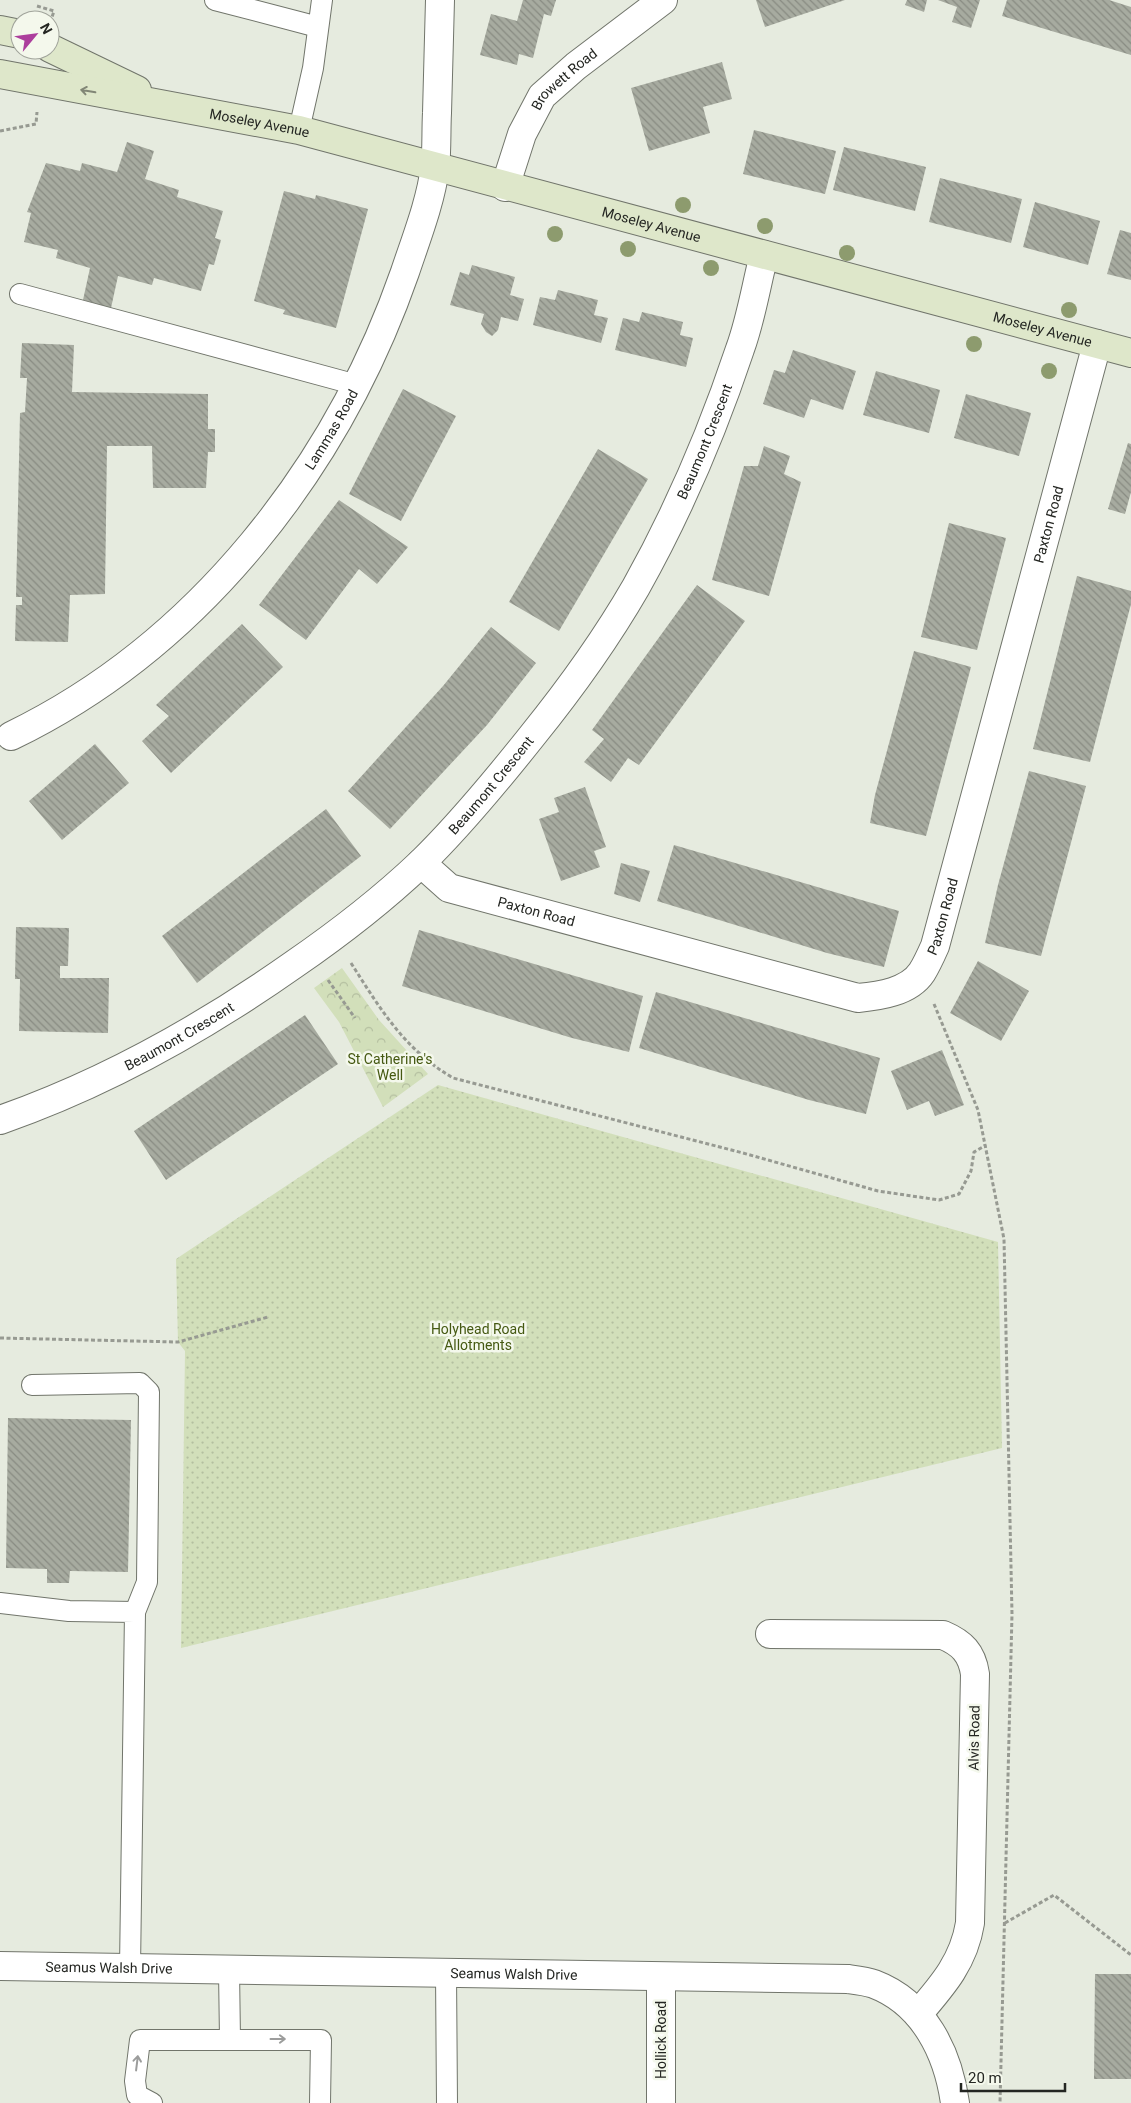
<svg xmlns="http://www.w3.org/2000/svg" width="1131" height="2103" viewBox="0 0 1131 2103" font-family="Roboto,sans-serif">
<defs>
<pattern id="park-crowns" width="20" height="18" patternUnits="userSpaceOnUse" patternTransform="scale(1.25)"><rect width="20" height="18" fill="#d2dfba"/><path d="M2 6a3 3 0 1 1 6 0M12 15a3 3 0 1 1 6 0" fill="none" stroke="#b4bfa0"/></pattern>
<pattern id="garden-dots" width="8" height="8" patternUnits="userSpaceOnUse" patternTransform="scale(1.25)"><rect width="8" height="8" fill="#d2dfba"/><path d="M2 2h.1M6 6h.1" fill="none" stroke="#b4bfa0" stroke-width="1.8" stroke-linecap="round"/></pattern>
<pattern id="building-back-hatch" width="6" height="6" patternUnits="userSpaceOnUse" patternTransform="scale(1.25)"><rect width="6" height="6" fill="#a7aba0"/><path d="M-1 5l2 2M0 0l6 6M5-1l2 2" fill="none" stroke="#888b82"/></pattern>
</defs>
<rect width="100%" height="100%" fill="#e6ebdf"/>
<polygon fill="url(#park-crowns)" points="342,968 379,1020 428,1074 383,1107 339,1022 314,988"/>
<polygon fill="url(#garden-dots)" points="438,1085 998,1242 1002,1448 181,1648 185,1351 178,1342 176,1259"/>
<g fill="url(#building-back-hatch)">
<polygon points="523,0 556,0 551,16 544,14 533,58 519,54 517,65 480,55 491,14 517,21"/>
<polygon points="756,0 845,0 765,27"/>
<polygon points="907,0 927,0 924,12 905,5"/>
<polygon points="938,0 980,0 971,28 952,22 957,7"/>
<polygon points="1007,0 1109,0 1131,7 1131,55 1002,16"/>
<polygon points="722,62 732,99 703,107 710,133 649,151 631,88"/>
<polygon points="754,130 836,151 825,194 743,174"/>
<polygon points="127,142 154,151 145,179 179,190 177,197 223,211 215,238 221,240 214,265 209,264 201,291 154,278 152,285 118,276 111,308 83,300 90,268 56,258 58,250 24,242 31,213 27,212 46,163 80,171 82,163 117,172"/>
<polygon points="844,147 926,167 915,211 833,190"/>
<polygon points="940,178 1022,199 1011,243 929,222"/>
<polygon points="284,191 315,199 316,195 368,209 336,328 283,314 285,310 254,301"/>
<polygon points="1035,202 1100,221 1088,265 1023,247"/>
<polygon points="1120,230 1131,233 1131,280 1107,274"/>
<polygon points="472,265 515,277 510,295 524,299 518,321 501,317 498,330 492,336 486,332 481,324 484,314 450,305 460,272 469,275"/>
<polygon points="558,290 598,300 594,315 608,318 601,343 533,325 540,297 555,300"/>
<polygon points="642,312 683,322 680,335 693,338 686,367 615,350 623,318 639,322"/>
<polygon points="22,343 74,345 72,392 208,394 208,429 215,429 215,452 208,452 206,488 153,488 152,446 107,446 105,594 70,595 68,642 15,641 16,605 22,605 22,597 16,597 20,413 25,412 27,378 20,378"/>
<polygon points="793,350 856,371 843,410 811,399 804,418 763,404 774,370 785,373"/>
<polygon points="876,371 940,390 929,433 863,415"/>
<polygon points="403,389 456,416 401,521 349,494"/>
<polygon points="966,394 1031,413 1019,456 954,438"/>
<polygon points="1128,443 1131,444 1131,492 1125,514 1108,509"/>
<polygon points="764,446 790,456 784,474 801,482 769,596 712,580 744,466 758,466"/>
<polygon points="598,449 648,479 559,631 509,602"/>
<polygon points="339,500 408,547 377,584 359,569 306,640 259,605"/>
<polygon points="949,523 1006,538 977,650 921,637"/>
<polygon points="1077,576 1131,591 1131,604 1090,762 1033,749"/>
<polygon points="697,585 745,621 639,765 628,758 611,782 584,762 604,739 592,730"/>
<polygon points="242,624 283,667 171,773 142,741 169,716 156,705"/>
<polygon points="491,627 536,663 487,725 390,829 348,791 443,686"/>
<polygon points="914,651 971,667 926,836 870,823 875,795"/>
<polygon points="95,744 129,783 62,840 29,801"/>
<polygon points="1029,771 1086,786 1041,956 985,943 998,885"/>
<polygon points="585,787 606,847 594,851 600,867 561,881 539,819 559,812 554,798"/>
<polygon points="326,809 361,856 197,983 162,936"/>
<polygon points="674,845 899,911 884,967 827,953 657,901"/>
<polygon points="621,863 650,871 640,902 614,894"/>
<polygon points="16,927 69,928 68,966 60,966 60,978 109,978 108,1033 19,1031 20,979 15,979"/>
<polygon points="419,930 643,996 629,1052 572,1038 402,986"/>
<polygon points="978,961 1029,991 1001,1041 950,1013"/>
<polygon points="656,992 880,1058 866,1114 809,1100 639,1048"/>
<polygon points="305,1015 338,1064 166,1180 134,1131"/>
<polygon points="942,1050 964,1105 935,1116 929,1101 907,1110 891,1071"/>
<polygon points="8,1418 131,1420 128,1572 70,1571 69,1583 47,1583 47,1569 6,1568"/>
<polygon points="1095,1974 1131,1974 1131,2079 1094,2079"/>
</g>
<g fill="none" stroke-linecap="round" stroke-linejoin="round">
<defs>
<g id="service">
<polyline points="215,0 318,27"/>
<polyline points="299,130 313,68 322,0"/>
<polyline points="20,294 357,385"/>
<polyline points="32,1385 140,1383 149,1392 147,1582 135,1612"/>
<polyline points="0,1603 69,1611 135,1612 130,1968"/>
<polyline points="229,1970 230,2039"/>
<polyline points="446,1973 447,2103"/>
<polyline points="152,2103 137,2095 135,2081 140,2040 321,2040 320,2103"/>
</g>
<g id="minor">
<path id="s1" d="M505,187L522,134L542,96L576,66L663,0"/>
<path id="s2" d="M11,736C199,645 337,467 405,272C416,239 431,201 435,167C437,150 436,131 437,113C438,75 439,38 440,0"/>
<path id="s3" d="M421,863L449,888L858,998C879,996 909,992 922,972C927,964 931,955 935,946L1097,344"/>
<path id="s4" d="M0,1120C106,1083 202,1029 293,965C338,934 381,901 421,863C461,824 497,780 532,736C570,689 606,639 636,587C678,512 713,430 740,349C751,319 756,286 764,255"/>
<path d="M770,1634L943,1635C962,1643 972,1653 975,1674L970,1923C964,1961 943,1985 918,2014"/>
<path id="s5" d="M0,1966L848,1979C856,1980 866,1981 874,1984C924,2003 948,2053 955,2103"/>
<polyline points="661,2103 661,1977"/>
</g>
<g id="secondary">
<polyline points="0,30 20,34"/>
<polyline points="50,48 137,90"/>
<path id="s6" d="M0,74L299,130L1131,353"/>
</g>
</defs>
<use href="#service" stroke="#71756b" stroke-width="22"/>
<use href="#minor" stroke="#71756b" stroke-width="30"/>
<use href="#secondary" stroke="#71756b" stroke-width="30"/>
<g stroke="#979a92" stroke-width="3" stroke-dasharray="4 2.5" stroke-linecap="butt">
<polyline points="37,6 54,11 52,17"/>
<polyline points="0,131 36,124 37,112"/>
<path d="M351,963C381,1010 404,1049 453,1078L743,1153L878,1191L939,1200L959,1194L971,1171L974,1152L986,1145"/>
<polyline points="328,980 355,1018"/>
<polyline points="934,1004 978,1110 1004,1239 1012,1614 1000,2103"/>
<polyline points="0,1338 178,1342 268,1317"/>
<polyline points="1005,1923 1054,1895 1131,1955"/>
</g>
<use href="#service" stroke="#fff" stroke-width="20"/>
<use href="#minor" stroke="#fff" stroke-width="28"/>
<use href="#secondary" stroke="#dee7ca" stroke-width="28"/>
</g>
<g fill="#8d9b6e">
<circle cx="683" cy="205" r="8"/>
<circle cx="765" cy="226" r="8"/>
<circle cx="555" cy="234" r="8"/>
<circle cx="628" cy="249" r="8"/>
<circle cx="847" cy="253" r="8"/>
<circle cx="711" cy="268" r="8"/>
<circle cx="1069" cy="310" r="8"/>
<circle cx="974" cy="344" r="8"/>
<circle cx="1049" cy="371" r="8"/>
</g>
<defs><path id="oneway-shaft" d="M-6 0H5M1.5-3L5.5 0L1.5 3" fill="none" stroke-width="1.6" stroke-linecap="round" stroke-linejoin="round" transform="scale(1.25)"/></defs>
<use stroke="#818676" href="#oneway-shaft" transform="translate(88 91) rotate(-170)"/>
<g stroke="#9c9d9c">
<use href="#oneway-shaft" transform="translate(278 2039)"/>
<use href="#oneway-shaft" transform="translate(137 2063) rotate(-83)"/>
</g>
<g text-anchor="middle" stroke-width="5" stroke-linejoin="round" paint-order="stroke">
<g font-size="14" fill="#242622" stroke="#f4f8ec">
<text dy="5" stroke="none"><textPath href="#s1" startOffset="126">Browett Road</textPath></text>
<text dy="5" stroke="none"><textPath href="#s6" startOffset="264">Moseley Avenue</textPath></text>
<text dy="5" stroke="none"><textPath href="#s6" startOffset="669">Moseley Avenue</textPath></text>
<text dy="5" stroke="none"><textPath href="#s6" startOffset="1074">Moseley Avenue</textPath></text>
<text dy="5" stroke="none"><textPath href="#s2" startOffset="450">Lammas Road</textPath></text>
<text dy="5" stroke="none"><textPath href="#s4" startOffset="1008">Beaumont Crescent</textPath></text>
<text dy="5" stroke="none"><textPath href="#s3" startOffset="998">Paxton Road</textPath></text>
<text dy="5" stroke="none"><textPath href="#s4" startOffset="601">Beaumont Crescent</textPath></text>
<text dy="5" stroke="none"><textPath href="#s3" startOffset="128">Paxton Road</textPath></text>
<text dy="5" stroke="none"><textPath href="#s3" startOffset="592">Paxton Road</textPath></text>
<text dy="5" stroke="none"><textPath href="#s4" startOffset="198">Beaumont Crescent</textPath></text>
<text transform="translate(974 1738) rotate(-89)" y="5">Alvis Road</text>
<text dy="5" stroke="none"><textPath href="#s5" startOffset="109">Seamus Walsh Drive</textPath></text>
<text dy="5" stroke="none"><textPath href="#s5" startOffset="514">Seamus Walsh Drive</textPath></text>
<text transform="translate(661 2040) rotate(-90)" y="5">Hollick Road</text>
</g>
<g font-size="14" fill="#455912" stroke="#f4f8ec">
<text x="390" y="1064">St Catherine's<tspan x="390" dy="16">Well</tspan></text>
<text x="478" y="1334">Holyhead Road<tspan x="478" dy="16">Allotments</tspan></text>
</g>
</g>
<g transform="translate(35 35) rotate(61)"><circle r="24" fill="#f4f8ec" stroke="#a1a49b"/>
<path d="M0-4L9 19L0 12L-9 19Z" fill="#ac3e9c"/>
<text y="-8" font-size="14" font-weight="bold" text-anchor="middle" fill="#242622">N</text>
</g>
<path d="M961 2083v8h104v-8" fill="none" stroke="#242622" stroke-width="2.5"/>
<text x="968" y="2083" font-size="15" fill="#242622" stroke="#f4f8ec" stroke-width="4" paint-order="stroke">20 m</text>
</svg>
